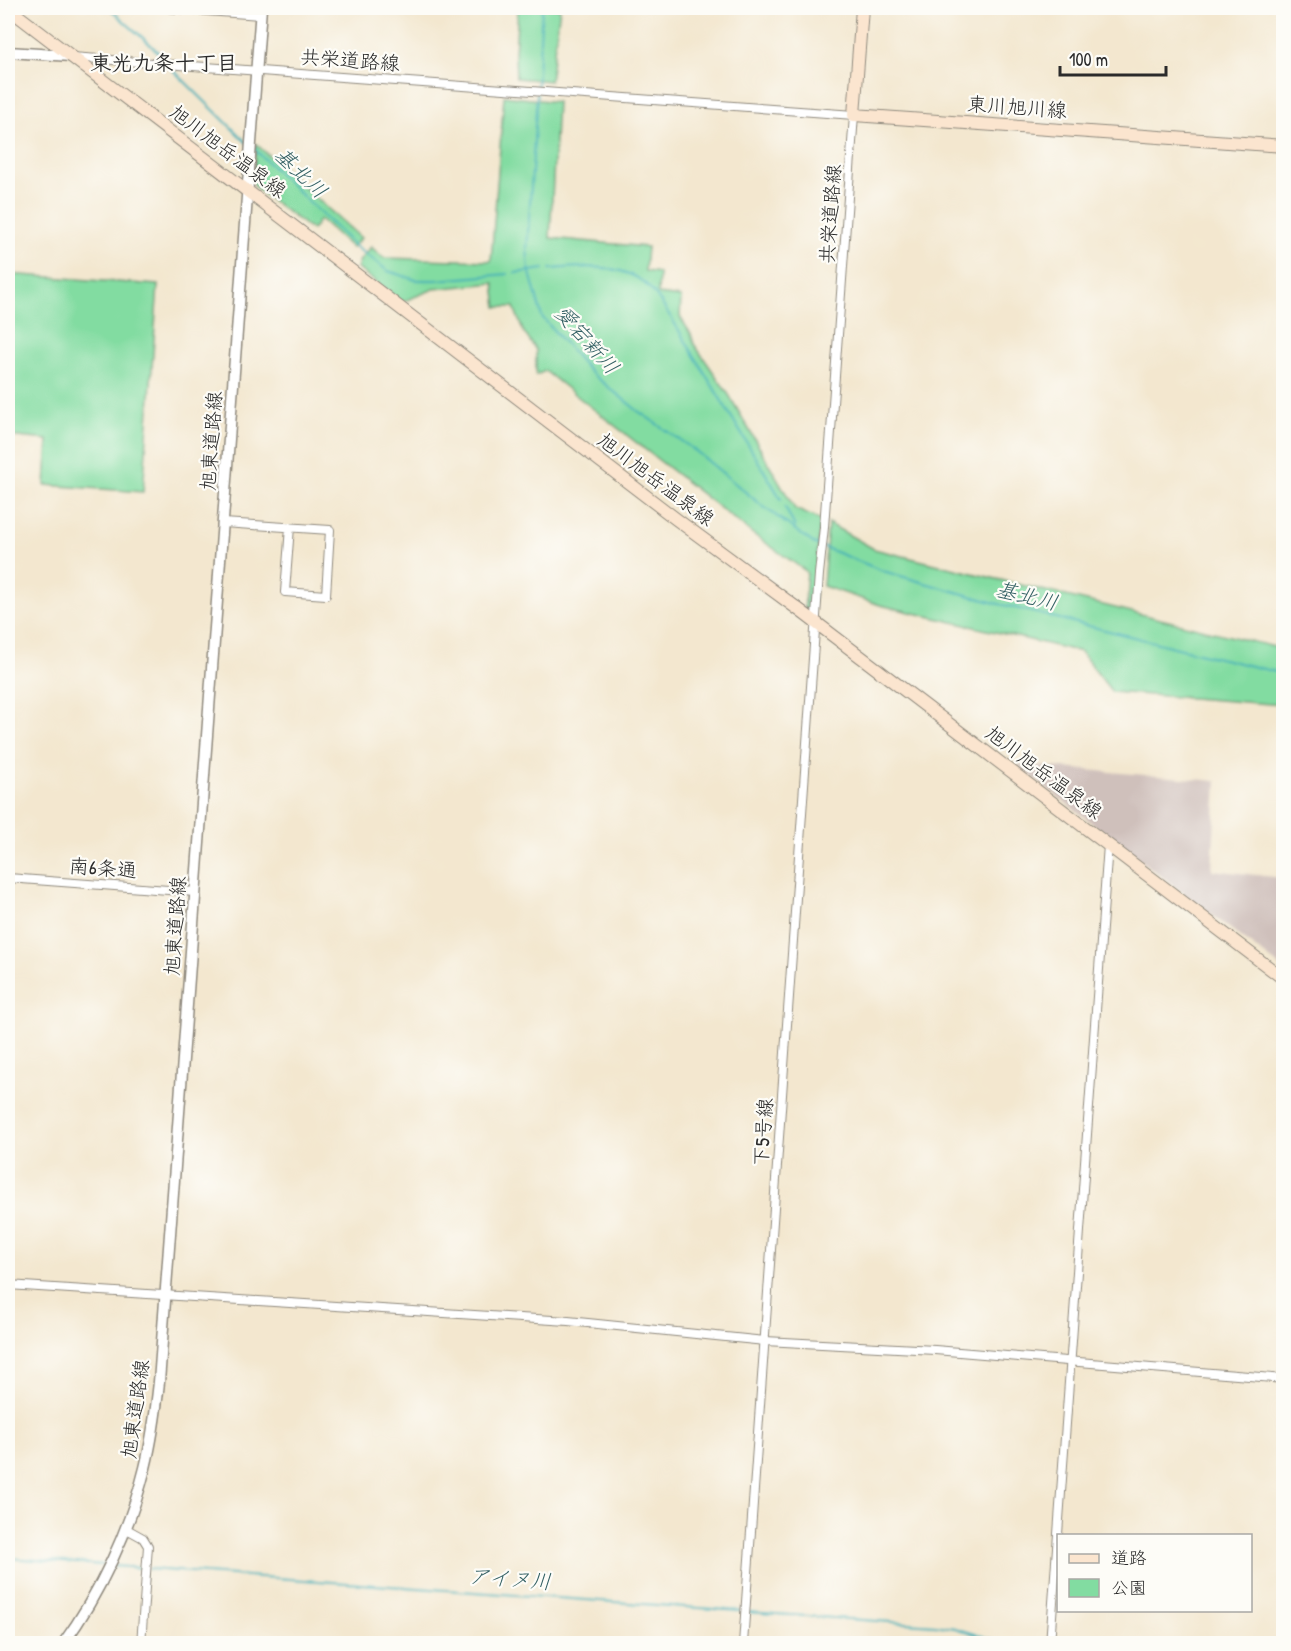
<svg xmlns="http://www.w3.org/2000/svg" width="1291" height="1651" viewBox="0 0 1291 1651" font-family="'Patrick Hand','Klee One',sans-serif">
<rect width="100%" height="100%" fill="#fdfcf7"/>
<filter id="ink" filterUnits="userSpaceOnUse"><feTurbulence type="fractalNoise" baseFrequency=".0167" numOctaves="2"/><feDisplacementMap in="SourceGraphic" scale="12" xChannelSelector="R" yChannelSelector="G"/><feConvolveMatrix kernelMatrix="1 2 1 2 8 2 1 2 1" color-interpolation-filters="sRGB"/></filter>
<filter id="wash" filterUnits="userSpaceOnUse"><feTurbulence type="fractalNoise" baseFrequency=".008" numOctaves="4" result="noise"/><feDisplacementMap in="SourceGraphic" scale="24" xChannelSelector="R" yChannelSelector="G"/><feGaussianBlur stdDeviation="1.35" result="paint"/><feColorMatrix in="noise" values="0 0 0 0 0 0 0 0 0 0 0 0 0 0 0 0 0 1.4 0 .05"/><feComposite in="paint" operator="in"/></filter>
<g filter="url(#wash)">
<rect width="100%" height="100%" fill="#f3e7cf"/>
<polygon fill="#cfc0bb" points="1015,764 1217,781 1212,870 1283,878 1283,969"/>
<g fill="#82dca1" stroke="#568466" stroke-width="1.5">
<polygon points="518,8 560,8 550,81 516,78 515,53"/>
<polygon points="504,96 557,102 550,238 647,247 645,271 659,273 658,294 681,297 680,317 691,334 694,344 729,395 795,509 820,520 812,617 804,612 807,572 753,534 545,371 536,375 536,350 523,331 514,307 497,307 494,283 434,289 402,302 357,268 360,260 371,247 384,258 491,261"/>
<polygon points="256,144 361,238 352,248 320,219 312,230 259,191 254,185 253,180"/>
<polygon points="8,274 158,285 143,492 45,485 48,440 8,436"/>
<polygon points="828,523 874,549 1283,649 1283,705 1112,692 1081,652 880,605 823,586"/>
</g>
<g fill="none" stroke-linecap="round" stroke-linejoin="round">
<g stroke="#3daeb8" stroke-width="2">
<polyline points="109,8 151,45 165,60"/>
<polyline points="170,67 247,143"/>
<polyline points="537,89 542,8"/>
<polyline points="537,94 527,249 529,269 542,317 591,373 638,411 697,452 760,504 813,543 883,571 995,603 1284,674"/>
<polyline points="254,149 357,248 388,271 416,280 436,280 508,274"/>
<path d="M550,269C579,267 619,263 643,282C655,291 663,306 672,319L781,499"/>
<polyline points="515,273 544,269"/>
<polyline points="785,507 795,527"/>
<polyline points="8,1558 104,1565"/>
<polyline points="113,1566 143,1568"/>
<polyline points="149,1569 742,1611"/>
<polyline points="747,1612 935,1625 955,1628 1008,1644"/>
</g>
</g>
</g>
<g filter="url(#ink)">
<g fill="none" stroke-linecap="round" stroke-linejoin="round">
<defs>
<g id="minor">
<polyline points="167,8 260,15"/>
<polyline points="72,57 854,115 824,527 819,574 743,1644"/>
<polyline points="223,523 330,530 326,595 285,592 290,527"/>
<polyline points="8,878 195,892"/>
<polyline points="8,1285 568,1321 765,1341 935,1350 1284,1379"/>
<polyline points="125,1528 143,1538 148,1546 141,1644"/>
<polyline points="1050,1644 1108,845"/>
</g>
<g id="tertiary">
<polyline points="8,52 71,56"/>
<path d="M63,1644C100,1593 130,1529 145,1468C152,1440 156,1410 159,1382L261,8"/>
</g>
<g id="secondary">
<polyline points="8,8 676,519 802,612 1284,979"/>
<polyline points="862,8 854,115 1284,146"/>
</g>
</defs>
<use href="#minor" stroke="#8f897d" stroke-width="10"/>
<use href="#tertiary" stroke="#8f897d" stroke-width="13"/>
<use href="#secondary" stroke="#8f897d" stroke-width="14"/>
<use href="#minor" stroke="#fff" stroke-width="8"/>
<use href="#tertiary" stroke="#fff" stroke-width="10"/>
<use href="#secondary" stroke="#fbe5cf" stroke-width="12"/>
</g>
</g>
<g text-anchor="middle" stroke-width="4.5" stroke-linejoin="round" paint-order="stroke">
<g font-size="20" fill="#2b2b2b" stroke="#fdfcf7">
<text transform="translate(350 60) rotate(4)" y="7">共栄道路線</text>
<text transform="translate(1017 107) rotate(4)" y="7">東川旭川線</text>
<text transform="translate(228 151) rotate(37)" y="7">旭川旭岳温泉線</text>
<text transform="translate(830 214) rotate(-86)" y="7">共栄道路線</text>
<text transform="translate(211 441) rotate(-86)" y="7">旭東道路線</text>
<text transform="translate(656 479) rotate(37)" y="7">旭川旭岳温泉線</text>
<text transform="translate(1044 772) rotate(37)" y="7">旭川旭岳温泉線</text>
<text transform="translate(103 868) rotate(4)" y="7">南6条通</text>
<text transform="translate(175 926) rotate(-86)" y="7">旭東道路線</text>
<text transform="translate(763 1132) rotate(-86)" y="7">下5号線</text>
<text transform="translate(135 1409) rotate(-82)" y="7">旭東道路線</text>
</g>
<g font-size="21" font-weight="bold" fill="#2b2b2b" stroke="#fdfcf7">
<text x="164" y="70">東光九条十丁目</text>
</g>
<g font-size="21" font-style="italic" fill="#325f63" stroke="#fdfcf7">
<text transform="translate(301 173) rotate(44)" y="7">基北川</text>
<text transform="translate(587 340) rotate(48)" y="7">愛宕新川</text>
<text transform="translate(1027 596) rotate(14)" y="7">基北川</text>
<text transform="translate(510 1579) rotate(4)" y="7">アイヌ川</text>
</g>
</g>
<rect width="1291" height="1651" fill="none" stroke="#fdfcf7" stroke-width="30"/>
<rect x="1057" y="1534" width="195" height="78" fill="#fdfcf7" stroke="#a9a8a5" stroke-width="1.5"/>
<rect x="1069" y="1554" width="30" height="9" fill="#fbe5cf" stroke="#a9a8a5" stroke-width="1.5"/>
<text x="1111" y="1564" font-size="18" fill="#2b2b2b">道路</text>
<rect x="1069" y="1579" width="30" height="18" fill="#82dca1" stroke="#a9a8a5" stroke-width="1.5"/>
<text x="1111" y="1594" font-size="18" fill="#2b2b2b">公園</text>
<path d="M1060 66v9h106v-9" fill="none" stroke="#2b2b2b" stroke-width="3"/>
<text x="1069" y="66" font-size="18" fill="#2b2b2b" stroke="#fdfcf7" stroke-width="4.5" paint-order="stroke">100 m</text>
</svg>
